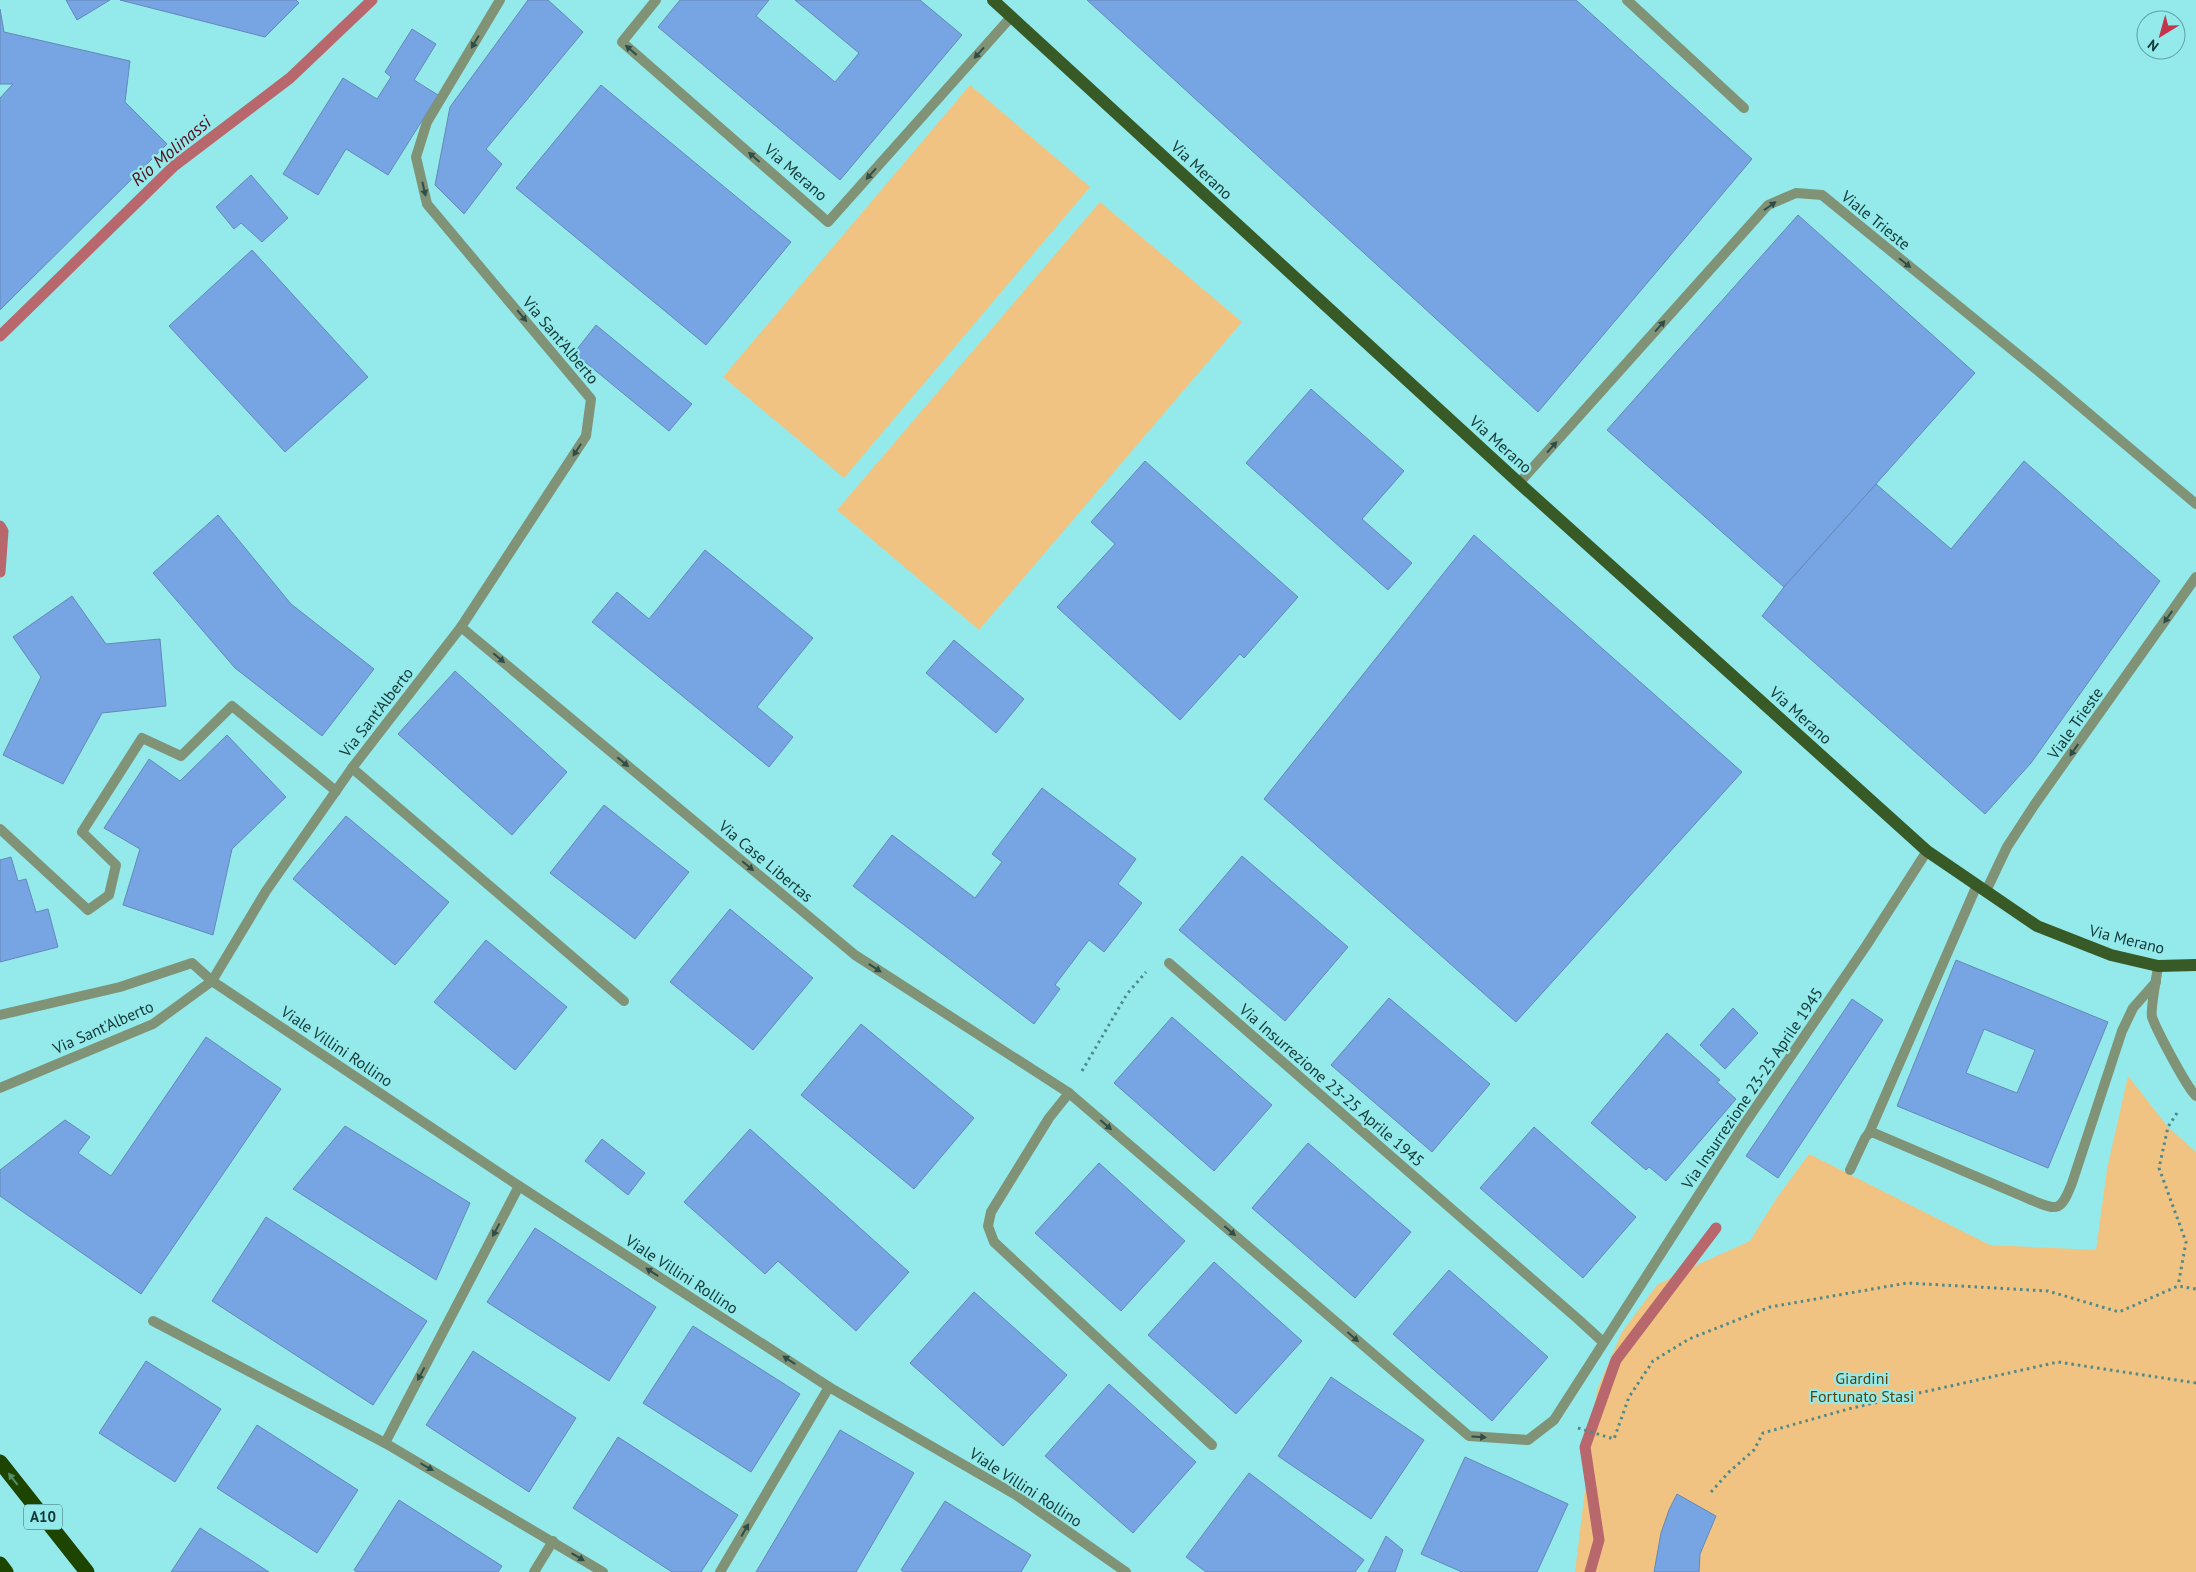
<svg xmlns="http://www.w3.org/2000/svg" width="2196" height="1572" viewBox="0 0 2196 1572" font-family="'PT Sans',sans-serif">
<rect width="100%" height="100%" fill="#94eaea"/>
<g fill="#f0c382">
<polygon points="970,85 1090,187 844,478 723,377"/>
<polygon points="1100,202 1242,322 979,630 837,510"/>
<polygon points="2128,1076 2168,1127 2196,1152 2196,1572 1575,1572 1597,1390 1622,1332 1657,1285 1690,1268 1750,1241 1776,1199 1809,1154 1990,1245 2096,1250 2107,1169"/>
</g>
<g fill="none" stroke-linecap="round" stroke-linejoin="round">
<g stroke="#b8686d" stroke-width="11">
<polyline points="0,336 174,166 290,78 372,0"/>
<polyline points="0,526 3,531 0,572"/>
<polyline points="1590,1572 1599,1540 1585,1447 1616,1360 1716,1228"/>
</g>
</g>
<g fill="#77a5e3" stroke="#6488b8" fill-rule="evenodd">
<polygon points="66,0 110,0 77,20"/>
<polygon points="120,0 296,0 299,3 265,37"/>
<polygon points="528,0 548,0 583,32 486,149 502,164 464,214 435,185 450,107"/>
<polygon points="680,0 769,0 756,16 835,82 859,53 795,0 920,0 962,35 840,180 658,27"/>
<polygon points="1087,0 1576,0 1752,159 1538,412"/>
<polygon points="0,9 4,32 130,61 125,102 167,144 0,310 0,98 13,84 0,84"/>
<polygon points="412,29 436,44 414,80 438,95 388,175 346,149 318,195 283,174 343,78 377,99 391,77 385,72"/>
<polygon points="601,85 791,242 706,345 516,188"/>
<polygon points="251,175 288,218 262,242 241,223 234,229 216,207"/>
<polygon points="1798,215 1975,373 1784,587 1607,430"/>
<polygon points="252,250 368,377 285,452 169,326"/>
<polygon points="596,325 692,404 669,431 574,353"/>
<polygon points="1311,389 1404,471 1362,519 1412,563 1388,590 1246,463"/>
<polygon points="1145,461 1298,597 1244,658 1240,654 1180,720 1057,607 1115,544 1091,522"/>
<polygon points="2024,461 2160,581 2031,763 1985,814 1762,616 1784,587 1876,484 1951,549"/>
<polygon points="218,515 291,604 374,669 322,736 235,668 153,573"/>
<polygon points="1474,535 1742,772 1516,1022 1264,799"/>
<polygon points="705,550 813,638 757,707 793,737 769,767 592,622 617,592 649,619"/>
<polygon points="72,596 106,644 160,639 166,706 102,713 63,784 3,755 41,677 13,637"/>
<polygon points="954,640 1024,699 996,733 926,673"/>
<polygon points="455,671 567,772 512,835 398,734"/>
<polygon points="227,735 286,797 232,849 213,935 123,905 140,849 104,828 149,759 180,781"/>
<polygon points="1042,788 1136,859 1118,884 1142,903 1104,952 1089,940 1055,985 1060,989 1034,1024 853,886 892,835 975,898 1002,862 992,854"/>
<polygon points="604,805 689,872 635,939 550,873"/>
<polygon points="346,816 449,902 395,965 293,879"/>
<polygon points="1242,856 1348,947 1285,1021 1179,930"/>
<polygon points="11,857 18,881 26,879 36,912 48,909 58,947 0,962 0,860"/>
<polygon points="730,909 813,978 753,1050 670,982"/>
<polygon points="486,940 567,1007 515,1070 434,1002"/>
<path d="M1956,960L2108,1022L2048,1168L1897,1106ZM1984,1029L2035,1050L2017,1093L1966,1073Z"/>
<polygon points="1389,998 1490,1084 1432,1152 1331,1065"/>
<polygon points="1852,999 1883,1020 1778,1178 1746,1156"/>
<polygon points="1733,1008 1758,1033 1725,1069 1700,1045"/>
<polygon points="1172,1017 1272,1105 1214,1171 1114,1083"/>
<polygon points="861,1024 974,1118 914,1189 801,1095"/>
<polygon points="1667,1033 1720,1080 1717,1082 1736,1099 1666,1181 1649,1167 1646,1170 1591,1123"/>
<polygon points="206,1037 281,1089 141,1294 0,1196 0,1170 65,1120 90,1137 78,1153 111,1176"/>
<polygon points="345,1126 470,1203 436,1280 293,1189"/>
<polygon points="1534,1127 1636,1217 1583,1278 1480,1188"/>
<polygon points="750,1129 909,1272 856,1331 778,1261 765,1274 684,1202"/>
<polygon points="602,1139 645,1173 628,1195 585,1161"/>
<polygon points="1308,1143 1411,1232 1355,1298 1252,1208"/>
<polygon points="1099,1163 1185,1241 1121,1311 1035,1233"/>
<polygon points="266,1217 427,1321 373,1405 212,1301"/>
<polygon points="535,1228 656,1307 609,1381 487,1302"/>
<polygon points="1214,1262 1302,1341 1236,1414 1148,1335"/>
<polygon points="1449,1270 1548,1357 1492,1421 1393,1334"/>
<polygon points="974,1292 1067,1375 1003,1446 910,1363"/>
<polygon points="693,1326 800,1394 751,1472 643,1403"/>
<polygon points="473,1351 576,1418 529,1492 426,1425"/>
<polygon points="146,1361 221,1409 175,1482 99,1433"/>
<polygon points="1331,1377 1424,1440 1371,1519 1278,1456"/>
<polygon points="1109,1384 1196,1462 1133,1533 1045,1456"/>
<polygon points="257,1425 358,1490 317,1553 217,1488"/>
<polygon points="840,1430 914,1473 856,1572 756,1572"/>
<polygon points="618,1437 738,1515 701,1572 672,1572 573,1508"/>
<polygon points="1465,1457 1568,1504 1537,1572 1462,1572 1421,1554"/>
<polygon points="1249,1473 1364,1560 1355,1572 1206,1572 1186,1557"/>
<polygon points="1677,1494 1716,1516 1700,1554 1699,1572 1654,1572 1661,1533 1669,1510"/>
<polygon points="399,1500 502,1566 498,1572 357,1572 354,1570"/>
<polygon points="945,1501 1031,1555 1021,1572 904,1572 901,1570"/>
<polygon points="200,1528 249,1559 269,1572 171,1572"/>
<polygon points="1386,1536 1403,1550 1395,1572 1368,1572"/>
</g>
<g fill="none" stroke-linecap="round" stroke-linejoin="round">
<g stroke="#4e8a8a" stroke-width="3" stroke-dasharray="2.5 4" stroke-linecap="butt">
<polyline points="1082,1071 1127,994 1146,972"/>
<polyline points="2177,1113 2168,1127 2159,1168 2186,1242 2178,1286"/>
<polyline points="1578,1428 1614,1439 1629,1397 1653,1361 1689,1339 1770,1307 1907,1283 2048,1291 2119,1312 2178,1286 2196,1289"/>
<polyline points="1711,1492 1729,1472 1754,1450 1763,1433 1852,1408 2058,1362 2196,1383"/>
</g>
<g stroke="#809377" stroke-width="10">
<polyline points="1627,0 1744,108"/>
<polyline points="1519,483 1768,205 1796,193 1822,195 2042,374 2196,504"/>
<path d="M1850,1170L1865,1138L1869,1133H1874L2029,1199C2057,1210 2060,1214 2072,1183L2122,1031L2133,1008L2156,982"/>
</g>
<g stroke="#809377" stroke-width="10">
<polyline points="656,0 622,42 828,222 1011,17"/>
<polyline points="461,627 855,955 1069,1093 1469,1436 1528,1440 1554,1420 1741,1129 1866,946 1927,851"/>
<polyline points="352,768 624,1001"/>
<polyline points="0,829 88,910 109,895 116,865 82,832 142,738 181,756 232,706 336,791"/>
<polyline points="1986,891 2007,847 2035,804 2196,577"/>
<polyline points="1169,963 1579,1320 1603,1342"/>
<path d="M2158,966C2157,976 2150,1009 2152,1017C2157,1031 2186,1086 2196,1096"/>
<polyline points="0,1015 120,987 192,963 212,981 519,1186 829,1387 1016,1495 1126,1572"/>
<polyline points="0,1088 153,1024 212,981 266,891 352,768 461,627 586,436 591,399 427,204 416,157 427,122 500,0"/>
<polyline points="1069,1093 1049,1118 991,1212 988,1226 994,1242 1212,1445"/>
<polyline points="1869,1133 1977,885"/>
<polyline points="153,1321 385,1443 603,1572"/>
<polyline points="385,1443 519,1186"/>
<polyline points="534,1572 553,1541"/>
<polyline points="720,1572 829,1387"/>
</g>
<polyline stroke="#385a26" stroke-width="12" points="993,0 1519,483 1927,851 2037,926 2111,955 2158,966 2196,965"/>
<g stroke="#1d4500" stroke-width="15">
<polyline points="0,1462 87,1572"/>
<polyline points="0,1564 6,1572"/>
</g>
</g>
<defs><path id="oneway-solid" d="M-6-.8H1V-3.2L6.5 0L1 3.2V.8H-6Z" transform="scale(1.25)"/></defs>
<g fill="#2e4e47">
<use href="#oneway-solid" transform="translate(475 42) rotate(121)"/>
<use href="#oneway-solid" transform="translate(631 50) rotate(-139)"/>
<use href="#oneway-solid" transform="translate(979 53) rotate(132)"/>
<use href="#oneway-solid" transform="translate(754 157) rotate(-139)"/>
<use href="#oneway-solid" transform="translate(871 174) rotate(132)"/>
<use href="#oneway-solid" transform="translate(424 189) rotate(77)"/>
<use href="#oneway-solid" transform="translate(1770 206) rotate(-35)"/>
<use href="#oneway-solid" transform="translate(1905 263) rotate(39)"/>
<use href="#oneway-solid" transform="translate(522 316) rotate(50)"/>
<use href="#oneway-solid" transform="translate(1660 326) rotate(-48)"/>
<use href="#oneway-solid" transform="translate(1552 447) rotate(-48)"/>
<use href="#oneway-solid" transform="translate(577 450) rotate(123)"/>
<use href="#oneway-solid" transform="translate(2168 617) rotate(125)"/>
<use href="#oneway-solid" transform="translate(499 658) rotate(40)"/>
<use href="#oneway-solid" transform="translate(2074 750) rotate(125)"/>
<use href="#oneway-solid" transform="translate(623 762) rotate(40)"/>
<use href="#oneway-solid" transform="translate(748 866) rotate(40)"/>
<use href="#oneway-solid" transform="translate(875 968) rotate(33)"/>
<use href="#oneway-solid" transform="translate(1106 1125) rotate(41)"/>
<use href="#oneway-solid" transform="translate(496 1230) rotate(118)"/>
<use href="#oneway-solid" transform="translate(1230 1231) rotate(41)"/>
<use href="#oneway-solid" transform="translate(652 1272) rotate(-147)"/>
<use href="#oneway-solid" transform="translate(1353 1337) rotate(41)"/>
<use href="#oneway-solid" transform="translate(789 1360) rotate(-147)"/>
<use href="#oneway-solid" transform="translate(421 1374) rotate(118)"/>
<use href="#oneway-solid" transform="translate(1479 1437) rotate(4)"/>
<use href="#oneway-solid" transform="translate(427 1467) rotate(30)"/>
<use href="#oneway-solid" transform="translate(745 1530) rotate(-60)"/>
<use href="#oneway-solid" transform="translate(578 1557) rotate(31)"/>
</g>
<use fill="#538f69" href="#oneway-solid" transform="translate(13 1479) rotate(-128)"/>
<g text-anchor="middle" stroke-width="4.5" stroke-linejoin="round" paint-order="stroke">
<rect fill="#94eaea" stroke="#396d6d" stroke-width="1" x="24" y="1504.5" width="38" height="25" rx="4"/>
<g font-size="15" font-weight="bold" fill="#123737">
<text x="43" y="1522">A10</text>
</g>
<g font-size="16" fill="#123737" stroke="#94eaea">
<text transform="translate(1202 170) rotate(43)" y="6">Via Merano</text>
<text transform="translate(796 172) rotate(41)" y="6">Via Merano</text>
<text transform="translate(1876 220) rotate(39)" y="6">Viale Trieste</text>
<text transform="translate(561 340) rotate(50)" y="6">Via Sant'Alberto</text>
<text transform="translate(1501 444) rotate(42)" y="6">Via Merano</text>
<text transform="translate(376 712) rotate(-52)" y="6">Via Sant'Alberto</text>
<text transform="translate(1801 715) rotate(42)" y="6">Via Merano</text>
<text transform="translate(2075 723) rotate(-55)" y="6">Viale Trieste</text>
<text transform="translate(766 861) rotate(40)" y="6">Via Case Libertas</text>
<text transform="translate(2127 939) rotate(14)" y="6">Via Merano</text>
<text transform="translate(103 1027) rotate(-24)" y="6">Via Sant'Alberto</text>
<text transform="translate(337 1046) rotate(34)" y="6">Viale Villini Rollino</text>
<text transform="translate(1332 1085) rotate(41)" y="6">Via Insurrezione 23-25 Aprile 1945</text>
<text transform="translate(1752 1088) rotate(-56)" y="6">Via Insurrezione 23-25 Aprile 1945</text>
<text transform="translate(682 1274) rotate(33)" y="6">Viale Villini Rollino</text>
<text transform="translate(1026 1487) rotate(33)" y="6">Viale Villini Rollino</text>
</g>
<g font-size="16" fill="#5f4006" stroke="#94eaea">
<text x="1862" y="1384">Giardini<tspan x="1862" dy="18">Fortunato Stasi</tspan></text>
</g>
<g font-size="18" font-style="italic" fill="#580c1b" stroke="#94eaea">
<text transform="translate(171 151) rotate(-40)" y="6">Rio Molinassi</text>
</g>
</g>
<g transform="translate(2161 35) rotate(217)"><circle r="24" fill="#94eaea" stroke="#60a2a2"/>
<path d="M0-4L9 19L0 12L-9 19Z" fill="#c5344d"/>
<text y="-8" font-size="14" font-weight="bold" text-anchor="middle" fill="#123737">N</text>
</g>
</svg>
